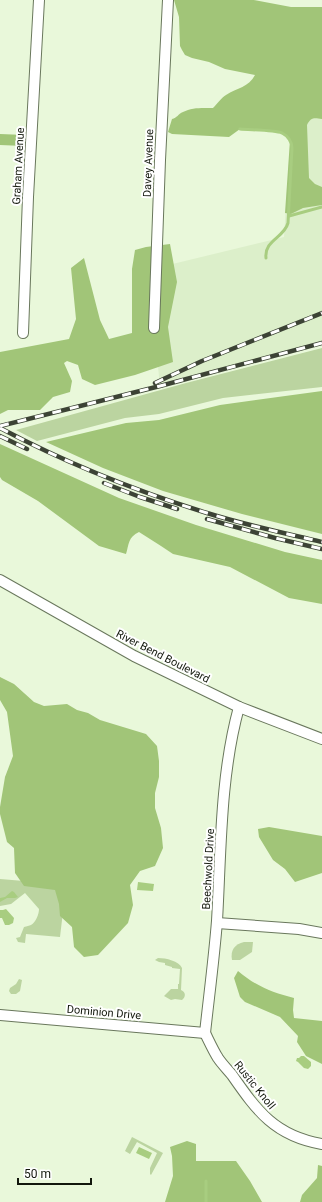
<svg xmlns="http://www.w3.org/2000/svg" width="322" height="1202" viewBox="0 0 322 1202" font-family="Roboto,sans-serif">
<rect width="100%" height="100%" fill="#e9f8da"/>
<polygon fill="#dcefca" points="298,21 322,21 322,343 160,386 154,328 156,268 284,237"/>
<g fill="#bbd4a0">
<polygon points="322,348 322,387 223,398 159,414 125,418 37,441 16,430 186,383"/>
<path d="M0,879L60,884L64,903L60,937L26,934L25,943L18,942L16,938L20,937L24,927C27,926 29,926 31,925C36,922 39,914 39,909L25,893L11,904L0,906Z"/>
<path d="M244,942H253L252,952L240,960H232C230,950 235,944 244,942Z"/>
<path d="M158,958C166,958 179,961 182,968L181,990C186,992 186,997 182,1000L175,999L171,1000L164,996L171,989H178V984H179L180,969L172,968V967L165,965V963L159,962L155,960Z"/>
<polygon points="19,979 22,980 20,991 16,994 11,994 9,991 10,988 16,984"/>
<polygon points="132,1137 163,1153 151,1175 150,1174 150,1168 157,1153 137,1142 130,1154 125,1151"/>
</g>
<g fill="#a1c578">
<path d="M174,0H254L291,7H322V119C314,118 311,117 307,125L309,178L315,184L322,187V205L303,208L291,214L285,213L290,140L286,136L279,132L240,129L229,137L172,134L168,132L172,119C177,118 178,114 183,112C192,107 203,108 213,108C217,104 221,98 226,95C237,88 249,87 255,75L225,69L209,62L192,58L185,55L182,50L180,46L179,17Z"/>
<polygon points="0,134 25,135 24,146 0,145"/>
<polygon points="170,244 177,282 168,327 173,362 135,375 95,385 82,379 78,365 67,361 64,363 72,381 70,392 53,397 40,410 8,410 0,414 0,352 69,339 76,319 71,268 84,258 100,320 109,339 132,333 132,269 135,250 146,247"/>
<polygon points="322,391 322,534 242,514 163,491 103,468 46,442 126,423 159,420 220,405"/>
<path d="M0,444L119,498L196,525L285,552L322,560V604L289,598L230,567L173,554L161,546L139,532C128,537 129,544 126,554L99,546L38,501L2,480L0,477Z"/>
<polygon points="0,677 14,684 34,702 44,706 67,704 77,710 88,713 100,720 146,734 157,746 159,761 159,777 155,793 155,808 161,828 163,848 155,866 140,871 130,885 133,905 128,923 98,955 84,957 74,947 72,927 60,916 59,904 55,890 24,886 15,873 14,848 7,842 0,814 0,807 5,777 13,756 7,712 0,700"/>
<polygon points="269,827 322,836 322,873 295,882 285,869 273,860 259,837 258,829"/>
<path d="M238,971C254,985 273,993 294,998L293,1010L294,1018L322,1021V1064L306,1056L297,1042L298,1036L280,1017L245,1002L240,997L234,978Z"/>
<polygon points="187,1141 196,1144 196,1161 236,1161 250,1181 262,1202 165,1202 173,1176 172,1156 170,1147"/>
<polygon points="318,1165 322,1166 322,1202 300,1202 302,1195 317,1178"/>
</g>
<g fill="#a8cd80">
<polygon points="138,882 154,884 153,891 137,890"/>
<polygon points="12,891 14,892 18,897 15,898 7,898 0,902 0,898 5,897"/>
<polygon points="6,909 14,918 13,923 9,925 5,925 2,918 0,918 0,910 3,910"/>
<polygon points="301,1056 304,1056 311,1062 311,1066 308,1069 304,1068 298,1062 296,1061 297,1058 299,1058"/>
<polygon points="139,1147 152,1153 149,1159 136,1153"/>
</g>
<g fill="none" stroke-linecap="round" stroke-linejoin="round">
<g stroke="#a8cd80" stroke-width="3">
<path d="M240,129C249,130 274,130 282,133C288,136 292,142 292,148L288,223C284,238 264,240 266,258"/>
<polyline points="289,216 322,207"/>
<polyline points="206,1181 206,1202"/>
</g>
<defs>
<g id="street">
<polyline points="154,328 160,160 168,0"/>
<polyline points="23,333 28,197 39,0"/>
<polyline points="0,580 134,656 239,707 322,739"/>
<polyline points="217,923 299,929 322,933"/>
<polyline points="0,1015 205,1033"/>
<path d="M205,1033C209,996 214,959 217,921C221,851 220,776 239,707"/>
<path d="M205,1033C209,1041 213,1050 218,1058C222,1064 227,1069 232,1075C257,1111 275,1136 322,1144"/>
</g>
</defs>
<use href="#street" stroke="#69775c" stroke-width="12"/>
<use href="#street" stroke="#fff" stroke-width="10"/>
<defs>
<g id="rail">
<polyline points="155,383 202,361 322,313"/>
<polyline points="0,426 160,386 322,343"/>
<path d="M0,428C66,463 136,491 207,513C245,525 284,533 322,542"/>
<polyline points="0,436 27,449"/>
<polyline points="104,483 140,497 177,509"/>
<polyline points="207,519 275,538 322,549"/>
</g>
</defs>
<use href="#rail" stroke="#3c4335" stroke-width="4.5"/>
<use href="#rail" stroke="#fff" stroke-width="3" stroke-dasharray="9" stroke-linecap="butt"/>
</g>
<g text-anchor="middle" stroke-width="4" stroke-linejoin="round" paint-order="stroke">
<g font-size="11" fill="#12170c" stroke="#fff">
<text transform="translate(148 163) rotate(-88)" y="4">Davey Avenue</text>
<text transform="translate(18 166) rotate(-87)" y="4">Graham Avenue</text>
<text transform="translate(163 656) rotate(27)" y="4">River Bend Boulevard</text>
<text transform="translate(208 869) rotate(-87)" y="4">Beechwold Drive</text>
<text transform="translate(104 1012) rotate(5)" y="4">Dominion Drive</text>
<text transform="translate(255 1085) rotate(51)" y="4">Rustic Knoll</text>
</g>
</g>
<path d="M18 1178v6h73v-6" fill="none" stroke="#12170c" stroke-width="2"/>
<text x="24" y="1178" font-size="12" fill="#12170c" stroke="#ffffff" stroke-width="3" paint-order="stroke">50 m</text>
</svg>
